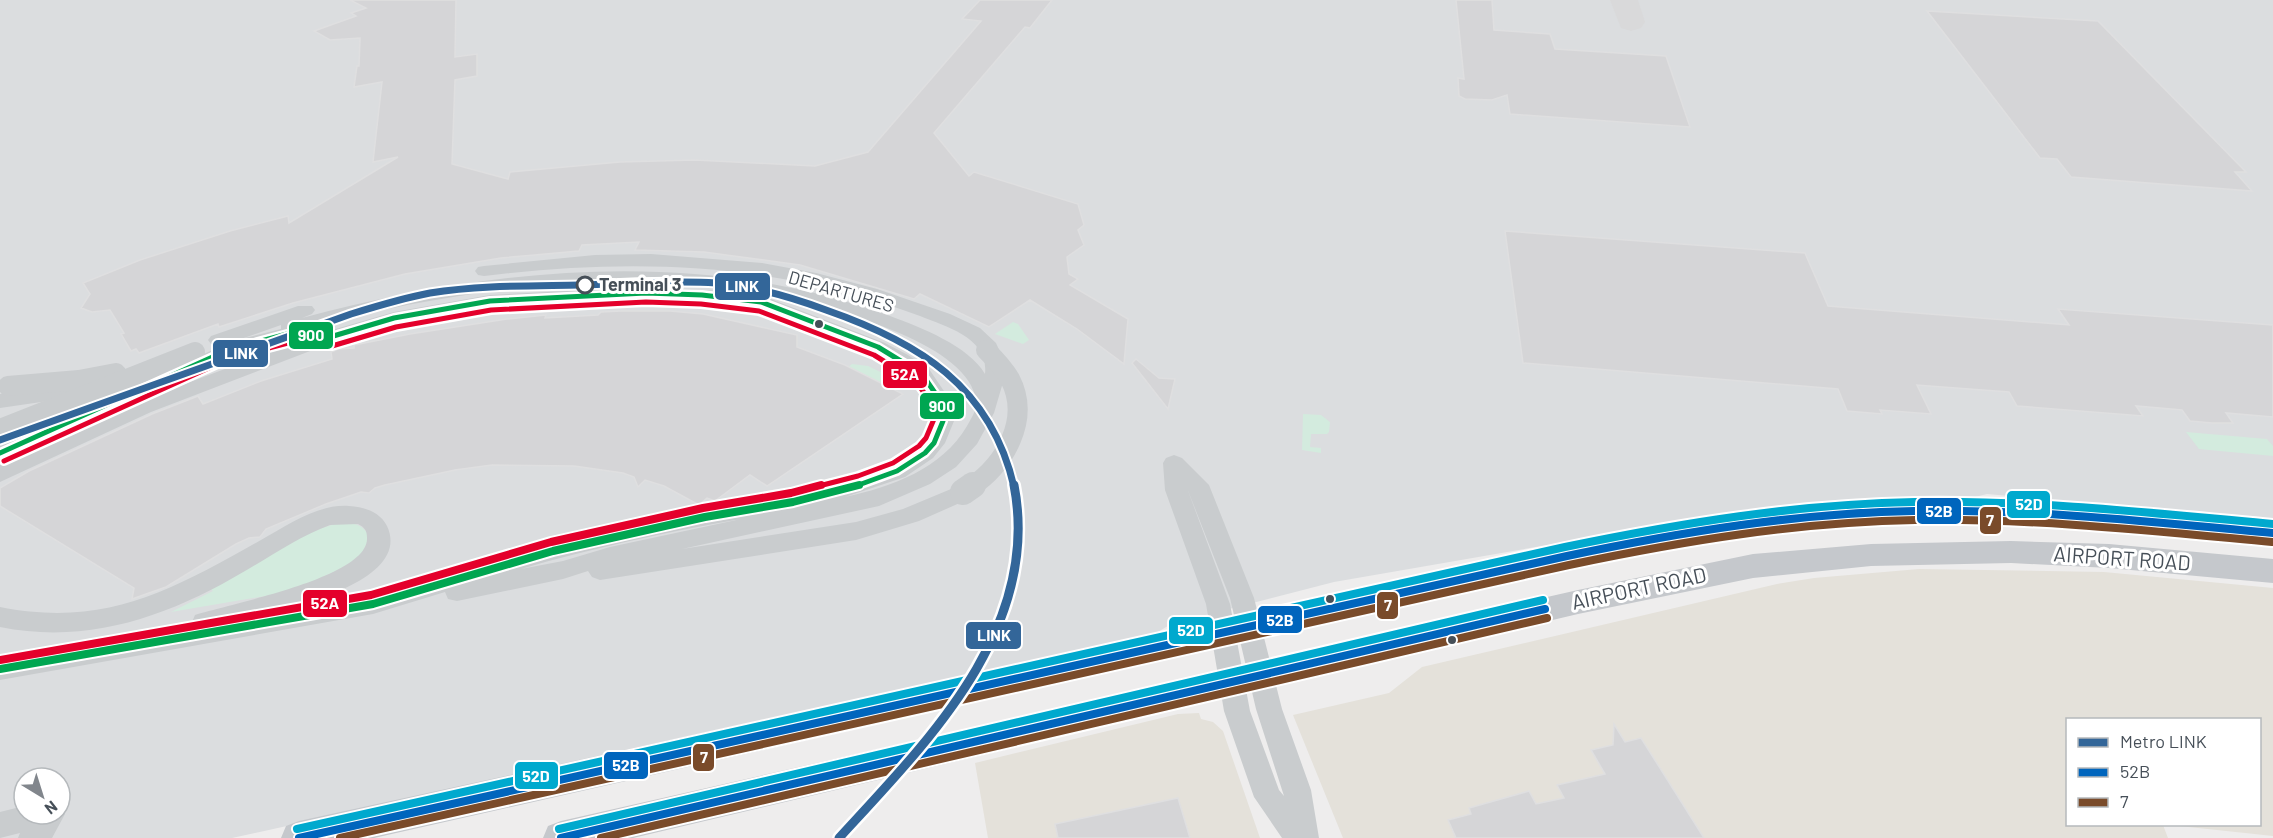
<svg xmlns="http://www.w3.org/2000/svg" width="2273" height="838" viewBox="0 0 2273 838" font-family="Barlow,sans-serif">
<rect width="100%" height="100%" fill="#eeeded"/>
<g fill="#e4e1da">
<polygon points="1919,569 2104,572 2273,588 2273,836 2170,825 2260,824 2260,720 2068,720 2068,824 2163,825 2168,838 1343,838 1293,715 1389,693 1422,667 1777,584 1814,578"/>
<polygon points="1199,713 1201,719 1213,722 1223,731 1260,838 988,838 975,763 1178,714"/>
</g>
<path fill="#dbdddf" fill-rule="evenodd" d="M0,0H2273V520L1987,494L1955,502L1853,504L1721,515L1334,582L1171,624L1153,635L232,838H0ZM24,778H60V814H24Z"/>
<g fill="#d3ebde">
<polygon points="1013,322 1018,324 1029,340 1023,344 995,334"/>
<polygon points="852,364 868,366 897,380 891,388 848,367"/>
<polygon points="1303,414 1321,415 1330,422 1329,432 1327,434 1311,434 1310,447 1321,448 1321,453 1302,450"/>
<polygon points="2186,432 2267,439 2273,446 2273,456 2199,449"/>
<path d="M339,523C353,523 362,523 370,537L358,561L289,592L171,612L213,591L210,588C246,568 300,532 339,523Z"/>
</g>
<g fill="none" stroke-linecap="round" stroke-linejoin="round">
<polygon fill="#d9d9da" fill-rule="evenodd" points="1610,0 1638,0 1645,22 1641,28 1631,31 1621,28"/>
</g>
<g fill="#d5d5d7" stroke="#dfdfe0" stroke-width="1.5">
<polygon points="350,0 456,0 455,57 477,54 477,76 455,80 452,164 508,179 510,172 620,162 695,160 815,166 868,152 981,21 962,19 980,0 1052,0 1030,28 1025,27 934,133 969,176 974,172 1078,204 1084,225 1078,230 1084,245 1067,257 1069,274 1078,279 1070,285 1128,319 1124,364 1077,329 1030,300 989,327 920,294 914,299 800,265 704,252 635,250 639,242 582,245 579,251 501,258 405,274 293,303 219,327 218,324 139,353 136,349 131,351 121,334 124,333 110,310 92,312 81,308 90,294 83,283 140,260 230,231 288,216 289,223 398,157 373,162 382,82 354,87 357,66 359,66 360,38 330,40 314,31 356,16 351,13 366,8"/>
<polygon points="1456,0 1492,0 1494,30 1550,34 1555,49 1666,56 1690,127 1510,114 1507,95 1492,100 1465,99 1459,96 1458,78 1464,79"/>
<polygon points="1927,11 2098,21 2246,172 2235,172 2252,191 2071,177 2057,159 2040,158"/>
<polygon points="1505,231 1805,253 1828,306 2069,325 2058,309 2273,325 2273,417 2226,413 2233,423 2212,423 2190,421 2182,410 2136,406 2143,416 2017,406 2009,392 1917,385 1931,414 1880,410 1882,414 1847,411 1838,389 1523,363"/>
<polygon points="621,311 670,311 703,314 797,335 797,347 845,365 903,394 767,486 750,475 715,501 707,498 699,505 664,486 645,480 638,487 634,477 623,473 574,466 492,465 455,470 385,485 375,488 369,493 361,492 326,504 266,529 260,537 249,538 236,544 166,587 132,599 134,588 0,506 0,488 29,471 152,414 198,396 203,404 261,381 332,359 331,352 338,349 354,348 354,345 410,334 507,319 546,315 545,318 598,315 601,312"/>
<polygon points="1136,359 1159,378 1175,379 1168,409 1132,363"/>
<polygon points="1614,724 1625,742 1641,738 1704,838 1456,838 1448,820 1471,814 1469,808 1529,791 1536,804 1564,798 1557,785 1605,774 1591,750 1613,745"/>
<polygon points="1178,798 1190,838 1058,838 1055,824"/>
</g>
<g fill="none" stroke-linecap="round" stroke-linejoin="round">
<g fill="#c9ccce" fill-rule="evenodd">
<path d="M651,254L762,263L816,273L877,289L950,314L980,328L996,343L1005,363L1004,379L994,413L977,444L956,467L930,484L879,506L682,549L856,522L903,509L963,484L971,486L974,492L971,498L919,521L856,540L600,580L592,577L588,571L563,579L457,601L448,599L445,592L373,614L0,680V658L193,625L192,622L195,615C228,604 369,578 367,538C367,530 364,527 358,524L330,525C300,536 273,555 245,571C169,616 89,645 0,627V607C106,628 172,590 261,540C288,525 317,504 349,506C365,507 380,512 387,526C410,575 314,601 283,610L373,594L553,542L705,509L793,494L856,478L889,465L917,448L925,440L932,421V403L915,379L871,351L757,307L737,304L646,299L490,307L396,324L331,343L151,412L0,482V465L137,402L302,340H287L237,354L0,461V444L224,345L211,344L208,340L211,336L298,306H312L315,310L312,314L302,318C496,267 698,246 890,316C920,327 969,346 985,374C989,338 947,327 920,316C776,262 634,258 484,276L478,275L475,271L478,267L484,266L595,255ZM594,281C629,281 664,280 699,284C758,289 969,329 976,401C977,410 971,419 967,426C942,469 891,487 845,497L905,477L933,458L945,443L954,421L952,403L929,369L908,355L885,343L768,298L737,292L646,287L490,295L394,312L329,331L308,328C402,303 497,287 594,281ZM281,325V329L241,339ZM741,519L610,547L563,561L521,569C592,548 667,532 741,519Z"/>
<polygon points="89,382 96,384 99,389 96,394 0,408 0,394"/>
<path d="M1174,455L1182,458L1209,485L1254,598L1282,709L1311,790L1319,838H1282L1254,797L1224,711L1206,604L1165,490L1163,463L1166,458ZM1187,488L1230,598L1256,709L1284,796L1279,790L1250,711L1230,604Z"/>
<polygon points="60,805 65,814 52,838 18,838 20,833 0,838 0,812 24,806 24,814 60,814"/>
</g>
<g fill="#c5c8cc" fill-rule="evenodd">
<path d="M1914,500L2049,503L2273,522V544C2154,533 2034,519 1914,522C1797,524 1681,543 1567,568L374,838H281L286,826L299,821L1610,535C1711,516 1811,504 1914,500Z"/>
<polygon points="2011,541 2109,544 2273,559 2273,583 2109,568 2011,563 1871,566 1753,578 1578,614 633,838 543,838 548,826 561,821 1578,590 1753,554 1871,544"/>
</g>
<g stroke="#c9ccce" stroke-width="20">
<polyline points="8,386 79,380 116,373"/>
<polyline points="0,429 195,352"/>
<path d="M971,487C1005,464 1031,419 1010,379C1004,368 995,359 986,350"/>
</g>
<polyline stroke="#c9ccce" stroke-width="26" points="963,492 973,485"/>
<defs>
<g id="bus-1">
<path d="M299,838L1567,556C1681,532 1797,513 1914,511C2034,509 2154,522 2273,533"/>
<polyline points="561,838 1545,609"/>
</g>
<g id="bus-2">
<path d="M340,838L1569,565C1683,541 1798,522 1915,520C2034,518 2153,531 2272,542"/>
<polyline points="601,838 1547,618"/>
</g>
<g id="bus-3">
<path d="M297,829L1565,547C1681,523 1797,504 1915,502C2035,500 2154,513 2273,524"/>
<polyline points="559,829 1543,600"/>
</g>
<polyline id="bus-4-far1" points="0,453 228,350 287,334 330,337 394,318 490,301 646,293 702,295 761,302 878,347 922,374 942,403 943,421 934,443 925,453 897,471 853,487"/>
<polyline id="bus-4" points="0,669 373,604 553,551 705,517 793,502 859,485"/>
<polyline id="bus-5-far1" points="4,461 231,358 288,343 332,346 396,327 491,310 646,302 701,304 759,311 874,355 916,381 933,406 934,419 926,438 919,446 893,463 858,476 815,487"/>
<polyline id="bus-5" points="0,660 371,595 551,542 703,508 791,493 821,485"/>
</defs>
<use href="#bus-1" stroke="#fff" stroke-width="12"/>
<use href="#bus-2" stroke="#fff" stroke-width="12"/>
<use href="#bus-3" stroke="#fff" stroke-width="12"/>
<use href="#bus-4-far1" stroke="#fff" stroke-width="10"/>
<use href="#bus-4" stroke="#fff" stroke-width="12"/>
<use href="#bus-5-far1" stroke="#fff" stroke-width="10"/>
<use href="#bus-5" stroke="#fff" stroke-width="12"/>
<use href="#bus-1" stroke="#0065bd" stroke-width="8"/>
<use href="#bus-2" stroke="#7a4b2a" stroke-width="8"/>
<use href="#bus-3" stroke="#00a9ce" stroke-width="8"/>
<use href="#bus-4-far1" stroke="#00a651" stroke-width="5"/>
<use href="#bus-4" stroke="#00a651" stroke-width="8"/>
<use href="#bus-5-far1" stroke="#e4002b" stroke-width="5"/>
<use href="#bus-5" stroke="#e4002b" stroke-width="8"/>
<defs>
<path id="metro-1-far1" d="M0,440L351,314C377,306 403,298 430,293C479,285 530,286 580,285C625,284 671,280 716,283C753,286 791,297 826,310C918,342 991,386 1014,487"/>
<path id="metro-1" d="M839,838C927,742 1042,629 1014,485"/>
</defs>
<use href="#metro-1-far1" stroke="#fff" stroke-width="11"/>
<use href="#metro-1" stroke="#fff" stroke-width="14"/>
<use href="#metro-1-far1" stroke="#369" stroke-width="7"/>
<use href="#metro-1" stroke="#369" stroke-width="9"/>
</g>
<circle fill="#fff" stroke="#464f58" stroke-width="3" cx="585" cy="285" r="8"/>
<g fill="#464f58" stroke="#fff" stroke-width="2">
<circle cx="819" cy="324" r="5"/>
<circle cx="1330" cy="599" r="5"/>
<circle cx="1452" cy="640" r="5"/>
</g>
<g text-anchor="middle" stroke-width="6" stroke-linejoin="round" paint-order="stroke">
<g font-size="18" font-weight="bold" fill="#464f58" stroke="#fff" text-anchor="start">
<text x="599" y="291">Terminal 3</text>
</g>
<g font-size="18" fill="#464f58" stroke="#fff">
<text transform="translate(841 292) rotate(16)" y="6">DEPARTURES</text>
</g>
<g font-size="21" fill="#464f58" stroke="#fff">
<text transform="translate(2122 559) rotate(4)" y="7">AIRPORT ROAD</text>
<text transform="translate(1639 589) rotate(-12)" y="7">AIRPORT ROAD</text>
</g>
</g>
<g stroke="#fff" stroke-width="2">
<rect x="714" y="272" width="57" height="29" rx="6" fill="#369"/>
<rect x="288" y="321" width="46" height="29" rx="6" fill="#00a651"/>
<rect x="212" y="339" width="57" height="29" rx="6" fill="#369"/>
<rect x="882" y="360" width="46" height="29" rx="6" fill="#e4002b"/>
<rect x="919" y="392" width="46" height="28" rx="6" fill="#00a651"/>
<rect x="2006" y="490" width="45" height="29" rx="6" fill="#00a9ce"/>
<rect x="1916" y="497" width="46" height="28" rx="6" fill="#0065bd"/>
<rect x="1979" y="506" width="23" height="29" rx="6" fill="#7a4b2a"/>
<rect x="302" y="589" width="46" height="29" rx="6" fill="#e4002b"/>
<rect x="1376" y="591" width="23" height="29" rx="6" fill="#7a4b2a"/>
<rect x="1257" y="605" width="46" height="29" rx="6" fill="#0065bd"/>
<rect x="1168" y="616" width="46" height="29" rx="6" fill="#00a9ce"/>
<rect x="965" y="621" width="57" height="29" rx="6" fill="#369"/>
<rect x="692" y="743" width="23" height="29" rx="6" fill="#7a4b2a"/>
<rect x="603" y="751" width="46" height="29" rx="6" fill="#0065bd"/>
<rect x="514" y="761" width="45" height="29" rx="6" fill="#00a9ce"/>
</g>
<g font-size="16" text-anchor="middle" font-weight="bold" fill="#fff">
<text x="742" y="292">LINK</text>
<text x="311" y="341">900</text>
<text x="241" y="359">LINK</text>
<text x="905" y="380">52A</text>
<text x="942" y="412">900</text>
<text x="2029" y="510">52D</text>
<text x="1939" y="517">52B</text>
<text x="1990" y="526">7</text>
<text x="325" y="609">52A</text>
<text x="1388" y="611">7</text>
<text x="1280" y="626">52B</text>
<text x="1191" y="636">52D</text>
<text x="994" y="641">LINK</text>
<text x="704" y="763">7</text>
<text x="626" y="771">52B</text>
<text x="536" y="782">52D</text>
</g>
<rect x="2066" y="718" width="195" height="108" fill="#ffffff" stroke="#b5b9bc" stroke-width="1.5"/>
<rect x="2078" y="738" width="30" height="9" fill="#336699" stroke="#b5b9bc" stroke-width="1.5"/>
<text x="2120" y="748" font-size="18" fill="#464f58">Metro LINK</text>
<rect x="2078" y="768" width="30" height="9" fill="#0065bd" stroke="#b5b9bc" stroke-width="1.5"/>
<text x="2120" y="778" font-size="18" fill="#464f58">52B</text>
<rect x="2078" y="798" width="30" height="9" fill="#7a4b2a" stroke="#b5b9bc" stroke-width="1.5"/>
<text x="2120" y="808" font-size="18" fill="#464f58">7</text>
<g transform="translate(42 796) rotate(142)"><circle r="28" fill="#ffffff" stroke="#b5b9bc" stroke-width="1.5"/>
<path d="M0-4.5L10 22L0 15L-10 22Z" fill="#81868c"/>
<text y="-9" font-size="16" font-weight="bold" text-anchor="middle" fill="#464f58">N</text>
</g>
</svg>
